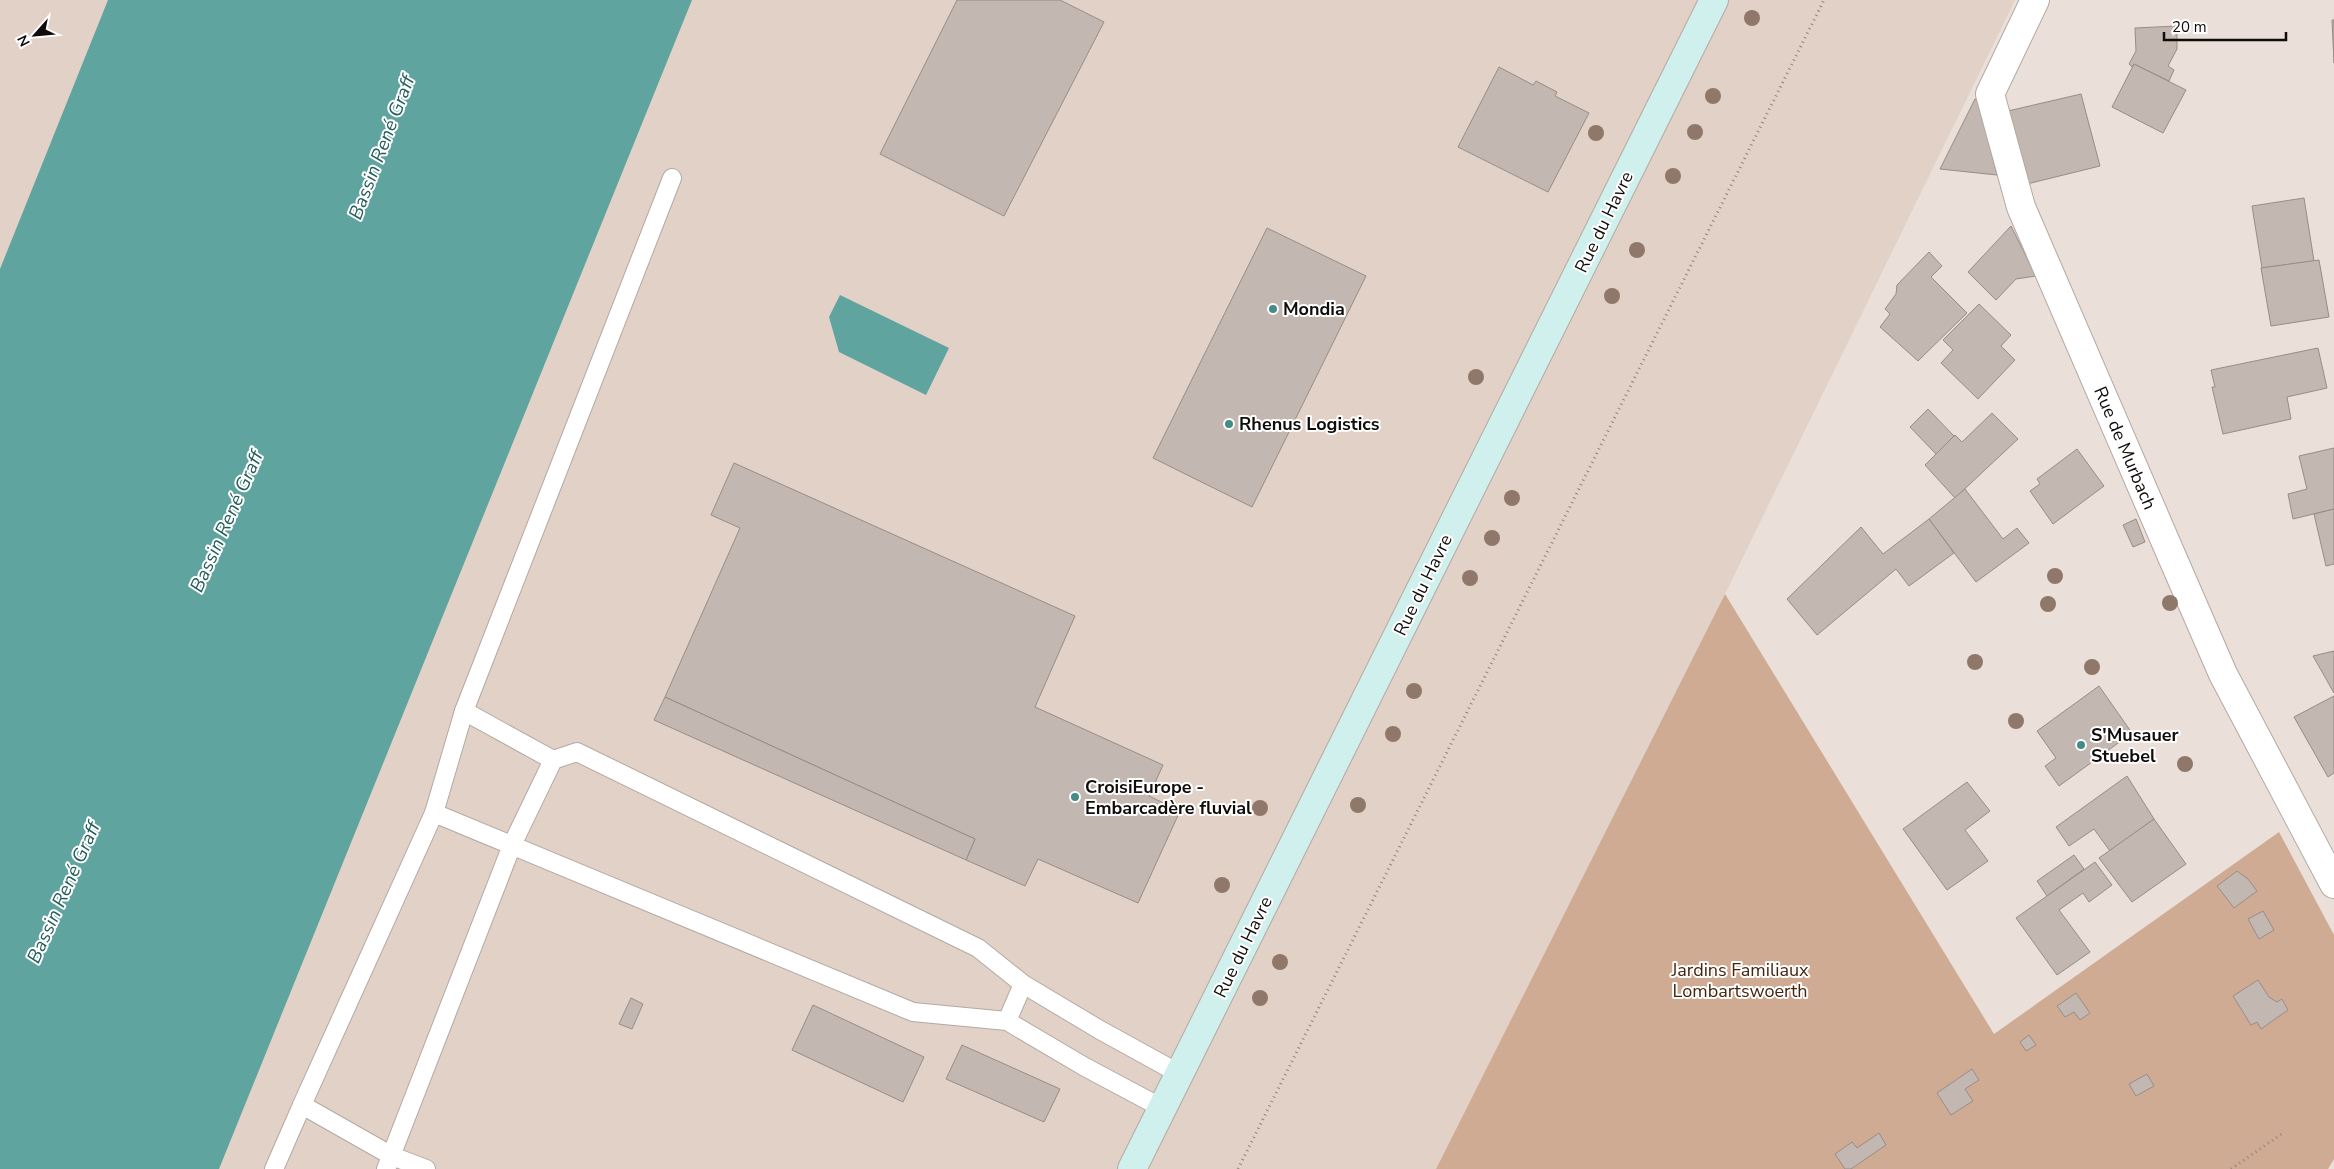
<svg xmlns="http://www.w3.org/2000/svg" width="2334" height="1169" viewBox="0 0 2334 1169" font-family="'Nunito Sans',sans-serif">
<rect width="100%" height="100%" fill="#eadfd9"/>
<polygon fill="#e2d1c6" points="0,0 2015,0 1725,594 1436,1169 0,1169"/>
<polygon fill="#d0ab94" points="1725,594 1994,1034 2279,832 2334,935 2334,1159 2328,1169 1436,1169"/>
<g fill="#5fa49f">
<polygon points="108,0 692,0 219,1169 0,1169 0,269"/>
<polygon points="840,295 949,348 926,395 839,352 829,317"/>
</g>
<g fill="#c2b7b1" stroke="#978d87">
<polygon points="957,0 1060,0 1104,22 1004,216 880,154"/>
<polygon points="2332,20 2334,20 2334,63"/>
<polygon points="2177,26 2177,49 2168,66 2174,70 2169,81 2134,64 2132,67 2129,64 2136,51 2135,28"/>
<polygon points="2134,64 2186,90 2163,133 2112,107"/>
<polygon points="1499,67 1533,85 1536,81 1557,92 1555,96 1589,113 1548,192 1458,147"/>
<polygon points="2081,94 2100,166 2027,184 2008,111"/>
<polygon points="1975,99 1979,99 1997,175 1940,169"/>
<polygon points="2304,198 2314,261 2262,268 2252,206"/>
<polygon points="2011,226 2036,276 2016,279 1996,300 1968,272"/>
<polygon points="1267,228 1366,276 1252,507 1153,458"/>
<polygon points="1929,252 1942,266 1931,277 1967,313 1918,361 1880,327 1890,314 1885,309 1896,294 1897,285"/>
<polygon points="2319,260 2329,317 2271,326 2261,268"/>
<polygon points="1979,304 2011,335 2001,346 2015,360 1978,399 1941,363 1953,350 1943,340"/>
<polygon points="2318,348 2327,388 2287,397 2291,419 2223,434 2212,387 2215,387 2211,370"/>
<polygon points="1928,409 1954,436 1936,454 1910,427"/>
<polygon points="1992,413 2018,439 1955,498 1925,465 1955,435 1962,442"/>
<polygon points="2334,448 2334,509 2293,519 2288,494 2307,489 2299,456"/>
<polygon points="2077,449 2104,486 2053,524 2030,491 2040,484 2037,479"/>
<polygon points="734,463 1075,616 1035,707 1163,765 1149,796 1180,811 1138,903 1038,859 1025,886 966,860 975,839 665,697 740,528 711,515"/>
<polygon points="1965,489 2003,539 2017,528 2029,543 1976,582 1929,519"/>
<polygon points="2334,509 2334,564 2326,566 2314,514"/>
<polygon points="1929,519 1954,553 1909,586 1896,569 1817,635 1787,599 1861,527 1883,554"/>
<polygon points="2136,519 2145,542 2133,547 2123,525"/>
<polygon points="2334,651 2334,693 2313,656"/>
<polygon points="2099,686 2132,733 2059,786 2045,766 2056,758 2037,731"/>
<polygon points="2334,696 2334,773 2328,777 2294,717"/>
<polygon points="665,697 975,839 966,860 654,720"/>
<polygon points="2127,776 2154,819 2110,851 2094,829 2069,846 2056,827"/>
<polygon points="1967,782 1990,811 1965,830 1988,861 1947,890 1903,829"/>
<polygon points="2154,819 2186,864 2132,902 2099,858"/>
<polygon points="2074,855 2084,869 2047,896 2037,881"/>
<polygon points="2095,862 2112,885 2089,902 2083,893 2059,910 2090,952 2057,975 2016,918"/>
<polygon points="2237,871 2248,879 2257,891 2234,908 2217,886"/>
<polygon points="2263,911 2274,930 2259,939 2248,919"/>
<polygon points="2258,980 2269,997 2277,1002 2282,999 2288,1010 2261,1029 2257,1022 2251,1025 2233,996"/>
<polygon points="2076,993 2090,1013 2080,1020 2074,1012 2065,1017 2057,1006"/>
<polygon points="631,998 643,1004 632,1029 619,1024"/>
<polygon points="813,1005 924,1057 903,1102 792,1050"/>
<polygon points="2029,1035 2036,1045 2026,1051 2020,1042"/>
<polygon points="962,1045 1060,1089 1044,1122 946,1079"/>
<polygon points="1972,1069 1979,1080 1965,1089 1973,1101 1951,1115 1937,1093"/>
<polygon points="2147,1074 2154,1086 2136,1096 2129,1084"/>
<polygon points="1879,1133 1886,1145 1851,1169 1845,1169 1835,1154 1852,1142 1857,1148"/>
</g>
<g fill="none" stroke-linecap="round" stroke-linejoin="round">
<defs>
<g id="service">
<polyline points="464,711 672,178"/>
<polyline points="434,813 464,711 553,760"/>
<polyline points="1007,1021 1023,984"/>
<polyline points="302,1105 434,813 913,1012 1007,1021 1085,1067 1162,1108"/>
<polyline points="274,1169 302,1105 392,1156 426,1169"/>
<polyline points="386,1169 512,845 553,760 577,752 978,948 1023,984 1100,1030 1180,1074"/>
</g>
<polyline id="minor" points="2035,0 1990,94 2021,207 2173,559 2223,674 2334,884"/>
<polyline id="secondary" points="1132,1169 1714,0"/>
</defs>
<use href="#service" stroke="#b3a9a3" stroke-width="20"/>
<use href="#minor" stroke="#b3a9a3" stroke-width="30"/>
<use href="#secondary" stroke="#b3a9a3" stroke-width="30"/>
<g stroke="#8d8581" stroke-width="3" stroke-dasharray="1 4" stroke-linecap="butt">
<polyline points="1238,1169 1824,0"/>
<polyline points="2231,1169 2283,1133"/>
</g>
<use href="#service" stroke="#fff" stroke-width="18"/>
<use href="#minor" stroke="#fff" stroke-width="28"/>
<use href="#secondary" stroke="#cff0ed" stroke-width="28"/>
</g>
<g fill="#8f7869">
<circle cx="1752" cy="18" r="8"/>
<circle cx="1713" cy="96" r="8"/>
<circle cx="1695" cy="132" r="8"/>
<circle cx="1596" cy="133" r="8"/>
<circle cx="1673" cy="176" r="8"/>
<circle cx="1637" cy="250" r="8"/>
<circle cx="1612" cy="296" r="8"/>
<circle cx="1476" cy="377" r="8"/>
<circle cx="1512" cy="498" r="8"/>
<circle cx="1492" cy="538" r="8"/>
<circle cx="2055" cy="576" r="8"/>
<circle cx="1470" cy="578" r="8"/>
<circle cx="2170" cy="603" r="8"/>
<circle cx="2048" cy="604" r="8"/>
<circle cx="1975" cy="662" r="8"/>
<circle cx="2092" cy="667" r="8"/>
<circle cx="1414" cy="691" r="8"/>
<circle cx="2016" cy="721" r="8"/>
<circle cx="1393" cy="734" r="8"/>
<circle cx="2185" cy="764" r="8"/>
<circle cx="1358" cy="805" r="8"/>
<circle cx="1260" cy="808" r="8"/>
<circle cx="1222" cy="885" r="8"/>
<circle cx="1280" cy="962" r="8"/>
<circle cx="1260" cy="998" r="8"/>
</g>
<g fill="#458c86" stroke="#fff" stroke-width="2">
<circle cx="1273" cy="309" r="5"/>
<circle cx="1229" cy="424" r="5"/>
<circle cx="2081" cy="745" r="5"/>
<circle cx="1075" cy="797" r="5"/>
</g>
<g text-anchor="middle" stroke-width="4" stroke-linejoin="round" paint-order="stroke">
<g font-size="18" fill="#100c0a" stroke="#fff">
<text transform="translate(1604 222) rotate(-64)" y="6">Rue du Havre</text>
<text transform="translate(2125 448) rotate(67)" y="6">Rue de Murbach</text>
<text transform="translate(1423 585) rotate(-64)" y="6">Rue du Havre</text>
<text transform="translate(1243 947) rotate(-64)" y="6">Rue du Havre</text>
</g>
<g font-size="18" font-weight="bold" fill="#100c0a" stroke="#fff" text-anchor="start">
<text x="1283" y="315">Mondia</text>
<text x="1239" y="430">Rhenus Logistics</text>
<text x="2091" y="741">S'Musauer<tspan x="2091" dy="21">Stuebel</tspan></text>
<text x="1085" y="793">CroisiEurope -<tspan x="1085" dy="21">Embarcadère fluvial</tspan></text>
</g>
<g font-size="18" fill="#45240d" stroke="#fff">
<text x="1740" y="976">Jardins Familiaux<tspan x="1740" dy="21">Lombartswoerth</tspan></text>
</g>
<g font-size="19" font-style="italic" fill="#235d59" stroke="#fff">
<text transform="translate(381 147) rotate(-69)" y="7">Bassin René Graff</text>
<text transform="translate(226 521) rotate(-66)" y="7">Bassin René Graff</text>
<text transform="translate(63 892) rotate(-66)" y="7">Bassin René Graff</text>
</g>
</g>
<g transform="translate(35 35) rotate(243)" stroke="#ffffff" stroke-width="4" paint-order="stroke">
<path d="M0-4L9 19L0 12L-9 19Z" fill="#100c0a"/>
<text y="-8" font-size="14" font-weight="bold" text-anchor="middle" fill="#100c0a">N</text>
</g>
<path d="M2164 32v8h122v-8" fill="none" stroke="#100c0a" stroke-width="2.5"/>
<text x="2172" y="32" font-size="15" fill="#100c0a" stroke="#ffffff" stroke-width="4" paint-order="stroke">20 m</text>
</svg>
